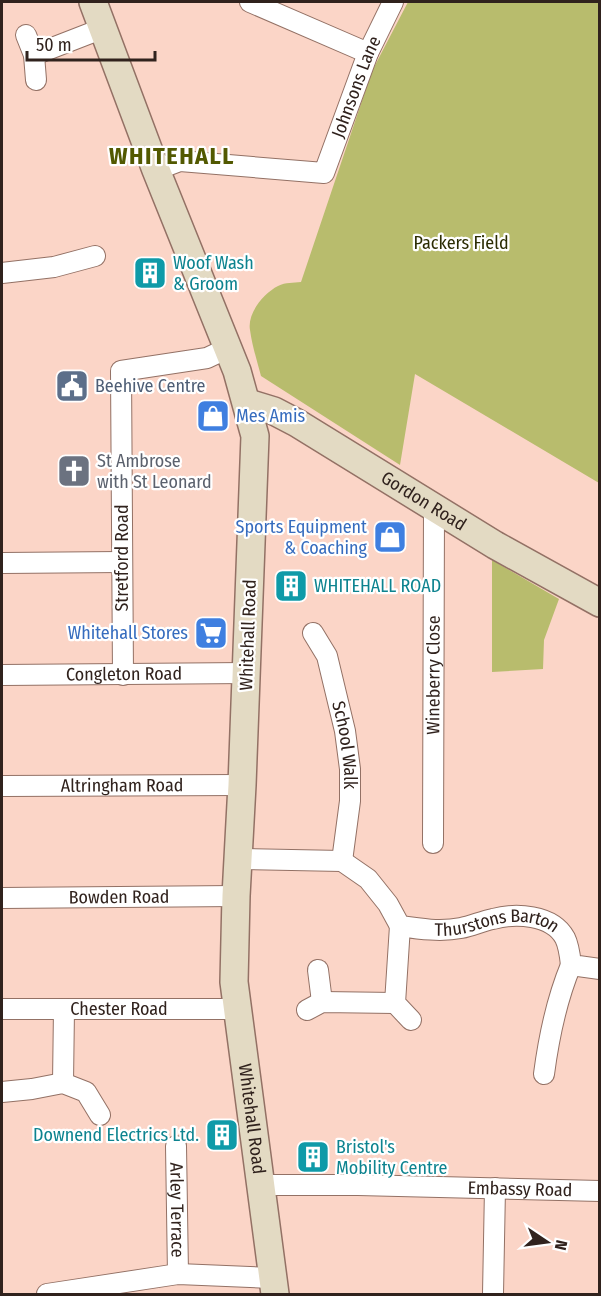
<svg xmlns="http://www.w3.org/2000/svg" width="601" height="1296" viewBox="0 0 601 1296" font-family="'Fira Sans Condensed',sans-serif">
<rect width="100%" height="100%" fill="#fbd5c7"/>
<g fill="#b8bc6d">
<path d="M408,2H599V483L415,374L400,465L261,376C257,361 252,345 250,330C247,313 264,293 278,286C286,282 293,283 301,282L372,71Z"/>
<polygon points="492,560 559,599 544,640 543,669 492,672"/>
</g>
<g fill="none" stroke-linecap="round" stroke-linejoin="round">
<defs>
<g id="street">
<polyline points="250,2 368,53"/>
<polyline points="26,35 34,55 36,80"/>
<polyline points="34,55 101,29"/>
<path id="s1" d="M156,170L180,161L324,173L368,53L393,2"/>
<polyline points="2,273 54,267 95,256"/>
<polyline points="2,563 121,562"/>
<path id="s2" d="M313,633L327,656L345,731L350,769V801L342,861"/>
<path id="s3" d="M2,675L247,673"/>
<polyline points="123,675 121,371 207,358 228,348"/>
<path id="s4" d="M2,786L242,785"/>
<path id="s5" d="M433,843L434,507"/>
<path id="s6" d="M239,859L342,861L368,879L388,904L400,926C420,929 441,932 461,928C472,926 482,921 493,919C515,913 552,914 565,938C569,946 570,956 571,965L600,969"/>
<path id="s7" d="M2,898L236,896"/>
<polyline points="400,926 395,1003 411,1020"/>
<polyline points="318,970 322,1002"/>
<path id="s8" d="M2,1009H236"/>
<polyline points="307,1010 322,1002 395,1003"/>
<path d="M544,1074C549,1036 556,1001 571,965"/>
<polyline points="63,1083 64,1009"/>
<polyline points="2,1092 32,1089 63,1083 86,1092 100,1115"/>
<path id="s9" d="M176,1146L178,1274"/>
<path id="s10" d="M260,1185H358L600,1191"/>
<polyline points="47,1294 178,1274 271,1278"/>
<polyline points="493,1294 495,1188"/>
</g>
<g id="secondary">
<path id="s11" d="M93,2L156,170L237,371L255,436L242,785L236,896L234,982L275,1294"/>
<path id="s12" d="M248,403L274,411L297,423L495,545L600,603"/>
</g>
</defs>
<use href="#street" stroke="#937165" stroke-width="22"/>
<use href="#secondary" stroke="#937165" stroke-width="30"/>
<use href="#street" stroke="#fff" stroke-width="20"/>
<use href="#secondary" stroke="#e3dac3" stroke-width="27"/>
</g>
<defs>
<symbol id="building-square" viewBox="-11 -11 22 22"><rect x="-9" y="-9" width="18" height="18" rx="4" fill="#0f9aa8" stroke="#fff"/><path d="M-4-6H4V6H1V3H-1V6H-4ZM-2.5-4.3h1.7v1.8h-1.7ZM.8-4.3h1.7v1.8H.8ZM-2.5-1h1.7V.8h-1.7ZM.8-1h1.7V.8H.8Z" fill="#fff"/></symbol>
<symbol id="civic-square" viewBox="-11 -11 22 22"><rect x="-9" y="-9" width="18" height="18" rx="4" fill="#5c6f8a" stroke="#fff"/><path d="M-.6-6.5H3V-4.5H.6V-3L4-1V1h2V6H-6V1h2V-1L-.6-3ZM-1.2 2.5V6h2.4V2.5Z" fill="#fff"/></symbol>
<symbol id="shop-square" viewBox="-11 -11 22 22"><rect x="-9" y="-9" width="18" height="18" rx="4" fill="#3f7fe0" stroke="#fff"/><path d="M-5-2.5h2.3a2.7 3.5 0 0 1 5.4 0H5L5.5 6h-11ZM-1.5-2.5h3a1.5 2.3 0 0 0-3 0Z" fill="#fff"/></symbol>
<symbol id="church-square" viewBox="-11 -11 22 22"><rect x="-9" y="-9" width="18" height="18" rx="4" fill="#6b7280" stroke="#fff"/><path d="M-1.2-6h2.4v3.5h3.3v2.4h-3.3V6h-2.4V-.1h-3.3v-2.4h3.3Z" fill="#fff"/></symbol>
<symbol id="supermarket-square" viewBox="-11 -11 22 22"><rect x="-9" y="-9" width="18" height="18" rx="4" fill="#3f7fe0" stroke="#fff"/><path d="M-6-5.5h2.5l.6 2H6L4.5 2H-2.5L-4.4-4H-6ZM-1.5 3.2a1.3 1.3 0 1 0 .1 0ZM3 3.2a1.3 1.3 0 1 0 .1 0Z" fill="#fff"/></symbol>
</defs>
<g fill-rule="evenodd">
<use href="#building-square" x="131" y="254" width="38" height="38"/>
<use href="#civic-square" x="53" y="367" width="38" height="38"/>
<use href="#shop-square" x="194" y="397" width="38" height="38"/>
<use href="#church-square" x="55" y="452" width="38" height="38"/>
<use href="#shop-square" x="371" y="518" width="38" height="38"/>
<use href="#building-square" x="272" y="567" width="38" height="38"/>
<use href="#supermarket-square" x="192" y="614" width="38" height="38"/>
<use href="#building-square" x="203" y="1116" width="38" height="38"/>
<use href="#building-square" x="294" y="1138" width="38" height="38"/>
</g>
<g text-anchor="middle" stroke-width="4.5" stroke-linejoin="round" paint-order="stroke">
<g font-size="18" fill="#30221d" stroke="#fff">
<text dy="6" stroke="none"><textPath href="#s1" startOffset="262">Johnsons Lane</textPath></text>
<text dy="6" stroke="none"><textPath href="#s12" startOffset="202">Gordon Road</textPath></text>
<text transform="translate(122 558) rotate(-90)" y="6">Stretford Road</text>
<text transform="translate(248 635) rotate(-88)" y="6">Whitehall Road</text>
<text dy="6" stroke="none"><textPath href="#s3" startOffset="122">Congleton Road</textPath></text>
<text dy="6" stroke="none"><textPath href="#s5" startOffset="168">Wineberry Close</textPath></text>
<text dy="6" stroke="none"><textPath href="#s2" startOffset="118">School Walk</textPath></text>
<text dy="6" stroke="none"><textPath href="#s4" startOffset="120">Altringham Road</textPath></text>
<text dy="6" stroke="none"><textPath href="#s7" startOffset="117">Bowden Road</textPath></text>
<text dy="6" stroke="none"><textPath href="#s6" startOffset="290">Thurstons Barton</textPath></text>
<text dy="6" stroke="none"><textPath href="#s8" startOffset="117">Chester Road</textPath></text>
<text dy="6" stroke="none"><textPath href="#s11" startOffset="1148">Whitehall Road</textPath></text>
<text dy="6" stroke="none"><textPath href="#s10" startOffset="260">Embassy Road</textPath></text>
<text dy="6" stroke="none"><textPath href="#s9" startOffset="64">Arley Terrace</textPath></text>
</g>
<g font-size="18" fill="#2b2c02" stroke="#fff">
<text x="461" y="249">Packers Field</text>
</g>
<g font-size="18" fill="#0d838f" stroke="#fff" text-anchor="start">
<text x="173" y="269">Woof Wash<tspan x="173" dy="21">&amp; Groom</tspan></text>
<text x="314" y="592">WHITEHALL ROAD</text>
<text x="199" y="1141" text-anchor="end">Downend Electrics Ltd.</text>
<text x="336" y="1153">Bristol's<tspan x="336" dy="21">Mobility Centre</tspan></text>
</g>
<g font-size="18" fill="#4e5e75" stroke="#fff" text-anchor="start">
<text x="95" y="392">Beehive Centre</text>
</g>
<g font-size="18" fill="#366cbe" stroke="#fff" text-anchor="end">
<text x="236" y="422" text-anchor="start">Mes Amis</text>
<text x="367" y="533">Sports Equipment<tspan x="367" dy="21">&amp; Coaching</tspan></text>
<text x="188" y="639">Whitehall Stores</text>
</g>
<g font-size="18" fill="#5b616d" stroke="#fff" text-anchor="start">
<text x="97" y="467">St Ambrose<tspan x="97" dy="21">with St Leonard</tspan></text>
</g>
<g font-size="24" font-weight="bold" letter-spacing="1.5" fill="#525901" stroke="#fff">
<text x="172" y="164">WHITEHALL</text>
</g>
</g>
<rect width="601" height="1296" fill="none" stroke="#30221d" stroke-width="6"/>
<g transform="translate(547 1242) rotate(103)" stroke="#ffffff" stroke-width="4.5" paint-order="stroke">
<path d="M0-4.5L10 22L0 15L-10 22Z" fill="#30221d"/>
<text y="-9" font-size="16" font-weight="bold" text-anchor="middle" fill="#30221d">N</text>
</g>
<path d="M27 51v9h128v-9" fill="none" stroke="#30221d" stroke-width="3"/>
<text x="36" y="51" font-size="18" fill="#30221d" stroke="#ffffff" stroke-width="4.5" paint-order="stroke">50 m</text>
</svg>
